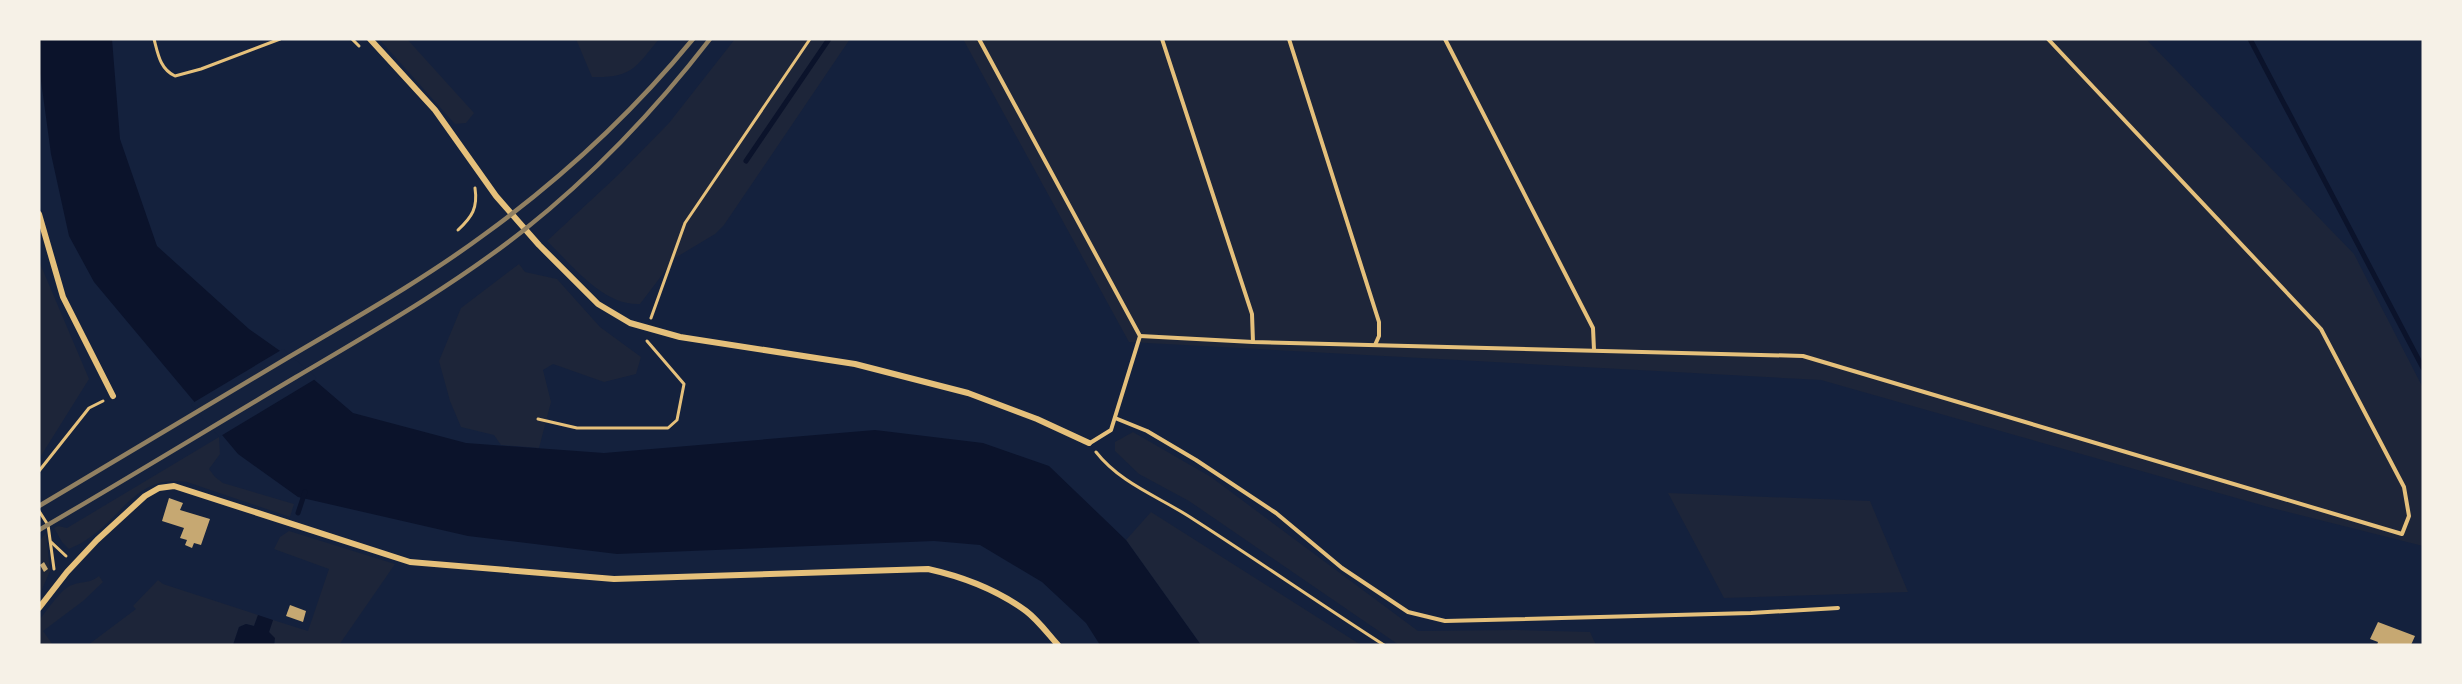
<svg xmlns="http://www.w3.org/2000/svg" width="2462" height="684" viewBox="0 0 2462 684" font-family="'Alegreya Sans',sans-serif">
<rect width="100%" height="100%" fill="#14213d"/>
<g fill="#1d2539">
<polygon points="379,39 407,39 474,113 466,123 455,124"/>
<path d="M576,39H659C635,68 632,78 592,77Z"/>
<path d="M735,39H850L724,225L715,234L675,258L640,304C603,306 572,265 547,241L617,176L669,123Z"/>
<polygon points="963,39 2146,39 2354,254 2423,388 2423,546 2268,507 1821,380 1129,342"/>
<polygon points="39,261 89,379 39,459"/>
<polygon points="519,264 525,272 557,279 600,327 641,357 636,374 604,382 553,364 543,370 551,402 539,448 501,445 494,435 461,427 450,401 439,361 461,308"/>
<polygon points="1133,432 1211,477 1418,631 1515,630 1590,632 1596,645 1399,645 1189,501 1139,474 1115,451 1115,442"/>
<path d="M219,437L220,454L209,469L215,477L223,483L294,504L290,517L187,482C136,474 122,518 86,540C81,544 74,546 69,549L62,542L54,528L58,526L67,528Z"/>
<polygon points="1668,493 1870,501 1908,592 1724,598"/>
<polygon points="1151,512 1361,645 1201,645 1126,540"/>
<polygon points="289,531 395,564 339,645 274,645 275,642 269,632 273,620 308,631 329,569 274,549 280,537"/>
<polygon points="46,533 50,571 39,596 39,541"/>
<path d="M99,576L103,582L83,601L43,631L53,645H39V620C48,610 57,594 68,587C80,580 88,585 99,576Z"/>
<polygon points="158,580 163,584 258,615 254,626 246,624 239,627 233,645 88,645 136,609 133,606"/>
</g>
<g fill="#0b132b">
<polygon points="39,39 112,39 120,139 157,246 249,329 283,353 353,413 466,443 604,453 875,430 983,443 1049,466 1126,540 1201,645 1100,645 1086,623 1042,582 980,545 934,541 617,554 468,536 298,497 238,454 94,282 69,236 51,154 39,66"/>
<polygon points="258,615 273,620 269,632 275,638 274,645 233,645 239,627 246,624 254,626"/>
</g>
<polygon fill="#14213d" points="283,349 317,378 219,437 191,404"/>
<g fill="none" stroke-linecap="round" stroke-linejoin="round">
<g stroke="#0b132b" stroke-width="5">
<polyline points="2250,39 2423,368"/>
<polyline points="746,161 829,39"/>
<polyline points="298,513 305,492"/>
</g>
</g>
<g fill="#c6a872">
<polygon points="169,498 183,503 180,510 210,519 201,545 194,543 192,548 185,545 187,540 180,538 184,528 162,521"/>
<polygon points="44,562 48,569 44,572 40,565"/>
<polygon points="290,605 306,611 303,622 286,616"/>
<polygon points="2378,622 2415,636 2411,645 2377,645 2378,642 2370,639"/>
</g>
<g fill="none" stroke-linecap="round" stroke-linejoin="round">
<g stroke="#e5c07b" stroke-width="3">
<path d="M154,39C158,54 160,69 175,76L201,69L280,39"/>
<polyline points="352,39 359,46"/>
<path d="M458,230C472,217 478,208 475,188"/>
<polyline points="651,318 685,223 810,39"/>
<polyline points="538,419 577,428 668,428 677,420 684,384 647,341"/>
<path d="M1096,452C1121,484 1160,497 1193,519C1257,560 1320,604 1384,645"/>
<polyline points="39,471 89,408 103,401"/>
<polyline points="39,511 48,525 54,569"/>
<polyline points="51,542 66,556"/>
</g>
<g stroke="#e5c07b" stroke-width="4">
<polyline points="979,39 1140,336 1111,430 1090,443"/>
<polyline points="1162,39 1252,314 1253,342"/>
<polyline points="1289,39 1379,322 1379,336 1375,345"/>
<polyline points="1445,39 1593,328 1594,350"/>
<polyline points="1140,336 1253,342 1803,356 2402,534 2409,516 2404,487 2321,329 2048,39"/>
<polyline points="1115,418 1147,431 1196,460 1276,513 1342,568 1408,612 1445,621 1751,613 1838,608"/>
</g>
<g stroke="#e5c07b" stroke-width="6">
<polyline points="370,39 435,110 496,196 539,245 598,304 630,323 680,337 855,364 968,393 1037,419 1089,443"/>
<polyline points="39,214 63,297 113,396"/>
<path d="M39,608L67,572L97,540L145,496L159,488L174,486L410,562L614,579L928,569C964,577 996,589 1026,611C1038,620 1048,634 1058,645"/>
</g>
<g stroke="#918062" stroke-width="4.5">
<path d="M39,506C122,456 206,407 289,357C355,318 423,280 485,234C562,178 633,112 693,39"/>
<path d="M39,530C125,480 210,428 296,377C374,331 453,286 524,230C593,175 656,109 710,39"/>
</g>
</g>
<rect width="2462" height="684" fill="none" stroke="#f6f1e7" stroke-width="81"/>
</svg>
